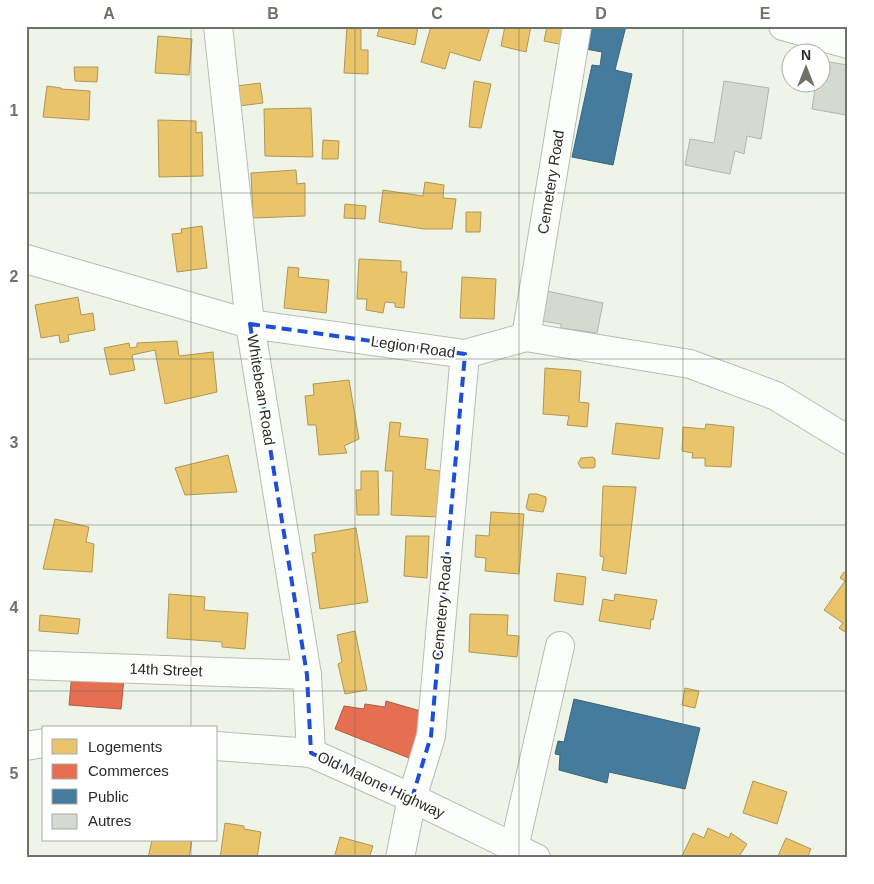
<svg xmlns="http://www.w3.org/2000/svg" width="874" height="884" viewBox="0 0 874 884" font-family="Arial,sans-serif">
<rect width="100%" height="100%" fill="#eef5e8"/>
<g fill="#e9c46a" stroke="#af9755">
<polygon points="347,26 361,26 361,50 368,50 368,74 344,73"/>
<polygon points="380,26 418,26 415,45 377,36"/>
<polygon points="431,26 490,26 480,61 450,52 445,69 421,62"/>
<polygon points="505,26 531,26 526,52 501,46"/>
<polygon points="547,26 568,26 564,45 544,41"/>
<polygon points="158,36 192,39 189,75 155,73"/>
<polygon points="74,67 98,67 97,82 75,81"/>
<polygon points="474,81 491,84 481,128 469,127"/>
<polygon points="260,83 263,103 239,106 236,86"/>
<polygon points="47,86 61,88 61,89 90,91 89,120 43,117"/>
<polygon points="311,108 313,157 265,156 264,109"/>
<polygon points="158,120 196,121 196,133 202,132 203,176 159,177"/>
<polygon points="323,140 339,141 338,159 322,159"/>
<polygon points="296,170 297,184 305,183 305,216 253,218 251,173"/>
<polygon points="425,182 444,185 443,198 456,199 452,229 424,229 379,222 383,190 423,196"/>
<polygon points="345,204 366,206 365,219 344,218"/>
<polygon points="466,212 481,212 480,232 466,232"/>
<polygon points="202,226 207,268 177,272 172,234 182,233 181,229"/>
<polygon points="359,259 401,261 401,272 407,272 404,308 395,307 395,303 385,302 383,313 366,310 367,299 357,299"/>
<polygon points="288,267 299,268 298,277 329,280 326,313 284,308"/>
<polygon points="462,277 496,279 494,319 460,318"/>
<polygon points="78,297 81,315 93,313 95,330 68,335 69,341 60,343 59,335 41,338 35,305"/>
<polygon points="177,341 179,356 213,352 217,392 165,404 155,350 132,355 135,370 110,375 104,348 129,343 130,348 137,347 137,343"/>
<polygon points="545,368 581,371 579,402 589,403 587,427 567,425 569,416 543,414"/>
<polygon points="349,380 359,439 344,446 347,453 319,455 316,425 308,425 305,396 314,395 313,384"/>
<polygon points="390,422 401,423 399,436 428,439 425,469 440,471 439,517 391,515 393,471 385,471"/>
<polygon points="616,423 663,428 659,459 612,454"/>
<polygon points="706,424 734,427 731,467 705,466 705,458 692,458 693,453 682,451 683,427 705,429"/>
<polygon points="228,455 237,492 185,495 175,468"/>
<polygon points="593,457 595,459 595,467 593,468 581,468 578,463 581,458"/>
<polygon points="361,471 378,471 379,515 357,515 356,490 361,490"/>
<polygon points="603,486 636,487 626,574 602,570 604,557 600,556"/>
<polygon points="529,494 537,494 546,497 546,502 543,512 528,510 526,508"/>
<polygon points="491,512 524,514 519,574 485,571 486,558 475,557 476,535 489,536"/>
<polygon points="55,519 89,527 86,542 94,544 92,572 43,569"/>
<polygon points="356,528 368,602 320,609 312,553 316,552 314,535"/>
<polygon points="406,536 429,536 427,578 404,576"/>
<polygon points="844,572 848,574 848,634 839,628 843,623 824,610 845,581 840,578"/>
<polygon points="557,573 586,577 583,605 554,601"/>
<polygon points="169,594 205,597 204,610 248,613 245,649 222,647 222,642 167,638"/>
<polygon points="615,594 657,600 653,620 651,619 650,629 599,621 603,599 614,601"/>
<polygon points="470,614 508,615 507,635 519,636 517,657 469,652"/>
<polygon points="40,615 80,619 78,634 39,631"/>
<polygon points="355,631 367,690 345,694 338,664 342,662 337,635"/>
<polygon points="685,688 699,691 695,708 682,705"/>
<polygon points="753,781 787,792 777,824 743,813"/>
<polygon points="225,823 244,826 244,829 261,832 257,858 220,858"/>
<polygon points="708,828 729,838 731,833 747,844 738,858 681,858 693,833 704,838"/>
<polygon points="340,837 373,846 369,858 334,858"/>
<polygon points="786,838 811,849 807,858 777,858"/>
<polygon points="152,840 192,840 189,858 148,858"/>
</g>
<g fill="#e76f51" stroke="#ae5b44">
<polygon points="72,673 124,678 121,709 69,705"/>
<polygon points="386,701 431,714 414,760 335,729 344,706 364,709 365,704 385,707"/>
</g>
<g fill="#457b9d" stroke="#3c6479">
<polygon points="592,26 626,26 615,70 632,74 613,165 572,157 592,65 600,66 602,52 586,49"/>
<polygon points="574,699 700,728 685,789 609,772 607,783 559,770 560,755 555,754 558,741 564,742"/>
</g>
<g fill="#d4dacf" stroke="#b2b7ad">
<polygon points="822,61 848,65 848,104 846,115 812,109 816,82 822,82"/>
<polygon points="724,81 769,88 761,139 747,136 744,154 735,151 730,174 685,165 690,139 714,143"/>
<polygon points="547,291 603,303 597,333 561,328 561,324 542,321"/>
</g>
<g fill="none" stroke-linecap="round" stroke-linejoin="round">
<defs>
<g id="minor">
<polyline points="218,26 250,324 307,675 311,753"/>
<polyline points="783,26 848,44"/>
<polyline points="26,259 250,324 465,354 526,337 690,364 776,396 848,440"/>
<polyline points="526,337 577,26"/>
<polyline points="26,665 307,675"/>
<polyline points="26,746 44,743"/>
<polyline points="216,746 311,753 412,798 536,858"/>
<polyline points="514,848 560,646"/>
<polyline points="400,858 412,798 431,736 465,354"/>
</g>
</defs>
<use href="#minor" stroke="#b8bdb3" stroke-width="30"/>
<use href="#minor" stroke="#fcfefc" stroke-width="28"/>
</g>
<path fill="none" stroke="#1d4ed8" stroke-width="4" stroke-dasharray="10 6" stroke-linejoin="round" d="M250,324L465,354L431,736L412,798L311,753L307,675Z"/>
<path fill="none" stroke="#6d7369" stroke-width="1" stroke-opacity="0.55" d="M191,26V728M355,26V858M519,26V858M683,26V858M26,193H848M26,359H848M26,525H848M26,691H848M191,840V858"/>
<g text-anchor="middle" stroke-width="5" stroke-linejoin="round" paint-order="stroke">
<g font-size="15" fill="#282d24" stroke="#fff">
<text transform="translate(551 182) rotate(-81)" y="5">Cemetery Road</text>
<text transform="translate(413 347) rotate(8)" y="5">Legion Road</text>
<text transform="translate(261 390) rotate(81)" y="5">Whitebean Road</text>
<text transform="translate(442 608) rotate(-85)" y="5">Cemetery Road</text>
<text transform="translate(166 670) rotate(2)" y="5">14th Street</text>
<text transform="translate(381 785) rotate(25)" y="5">Old Malone Highway</text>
</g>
</g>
<rect width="874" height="884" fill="none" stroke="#ffffff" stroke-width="55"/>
<rect x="42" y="726" width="175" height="115" fill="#ffffff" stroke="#a9aba7"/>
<rect x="52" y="739" width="25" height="15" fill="#e9c46a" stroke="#a9aba7"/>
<text x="88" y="752" font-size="15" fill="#282d24">Logements</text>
<rect x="52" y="764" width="25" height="15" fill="#e76f51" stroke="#a9aba7"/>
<text x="88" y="776" font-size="15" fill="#282d24">Commerces</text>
<rect x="52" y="789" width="25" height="15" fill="#457b9d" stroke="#a9aba7"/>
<text x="88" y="802" font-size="15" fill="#282d24">Public</text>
<rect x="52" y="814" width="25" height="15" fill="#d4dacf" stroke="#a9aba7"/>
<text x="88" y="826" font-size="15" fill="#282d24">Autres</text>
<g transform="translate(806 68)"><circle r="24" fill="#ffffff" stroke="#a9aba7"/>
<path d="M0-4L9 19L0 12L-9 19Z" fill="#6d7369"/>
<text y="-8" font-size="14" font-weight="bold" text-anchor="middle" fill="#282d24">N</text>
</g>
<rect x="28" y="28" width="818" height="828" fill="none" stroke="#6d7369" stroke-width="2"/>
<g font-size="16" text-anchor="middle" font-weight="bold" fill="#6d7369">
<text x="109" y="19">A</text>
<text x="273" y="19">B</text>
<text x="437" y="19">C</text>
<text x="601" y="19">D</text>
<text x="765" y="19">E</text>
<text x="14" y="116">1</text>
<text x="14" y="282">2</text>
<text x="14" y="448">3</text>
<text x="14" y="613">4</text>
<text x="14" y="779">5</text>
</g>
</svg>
